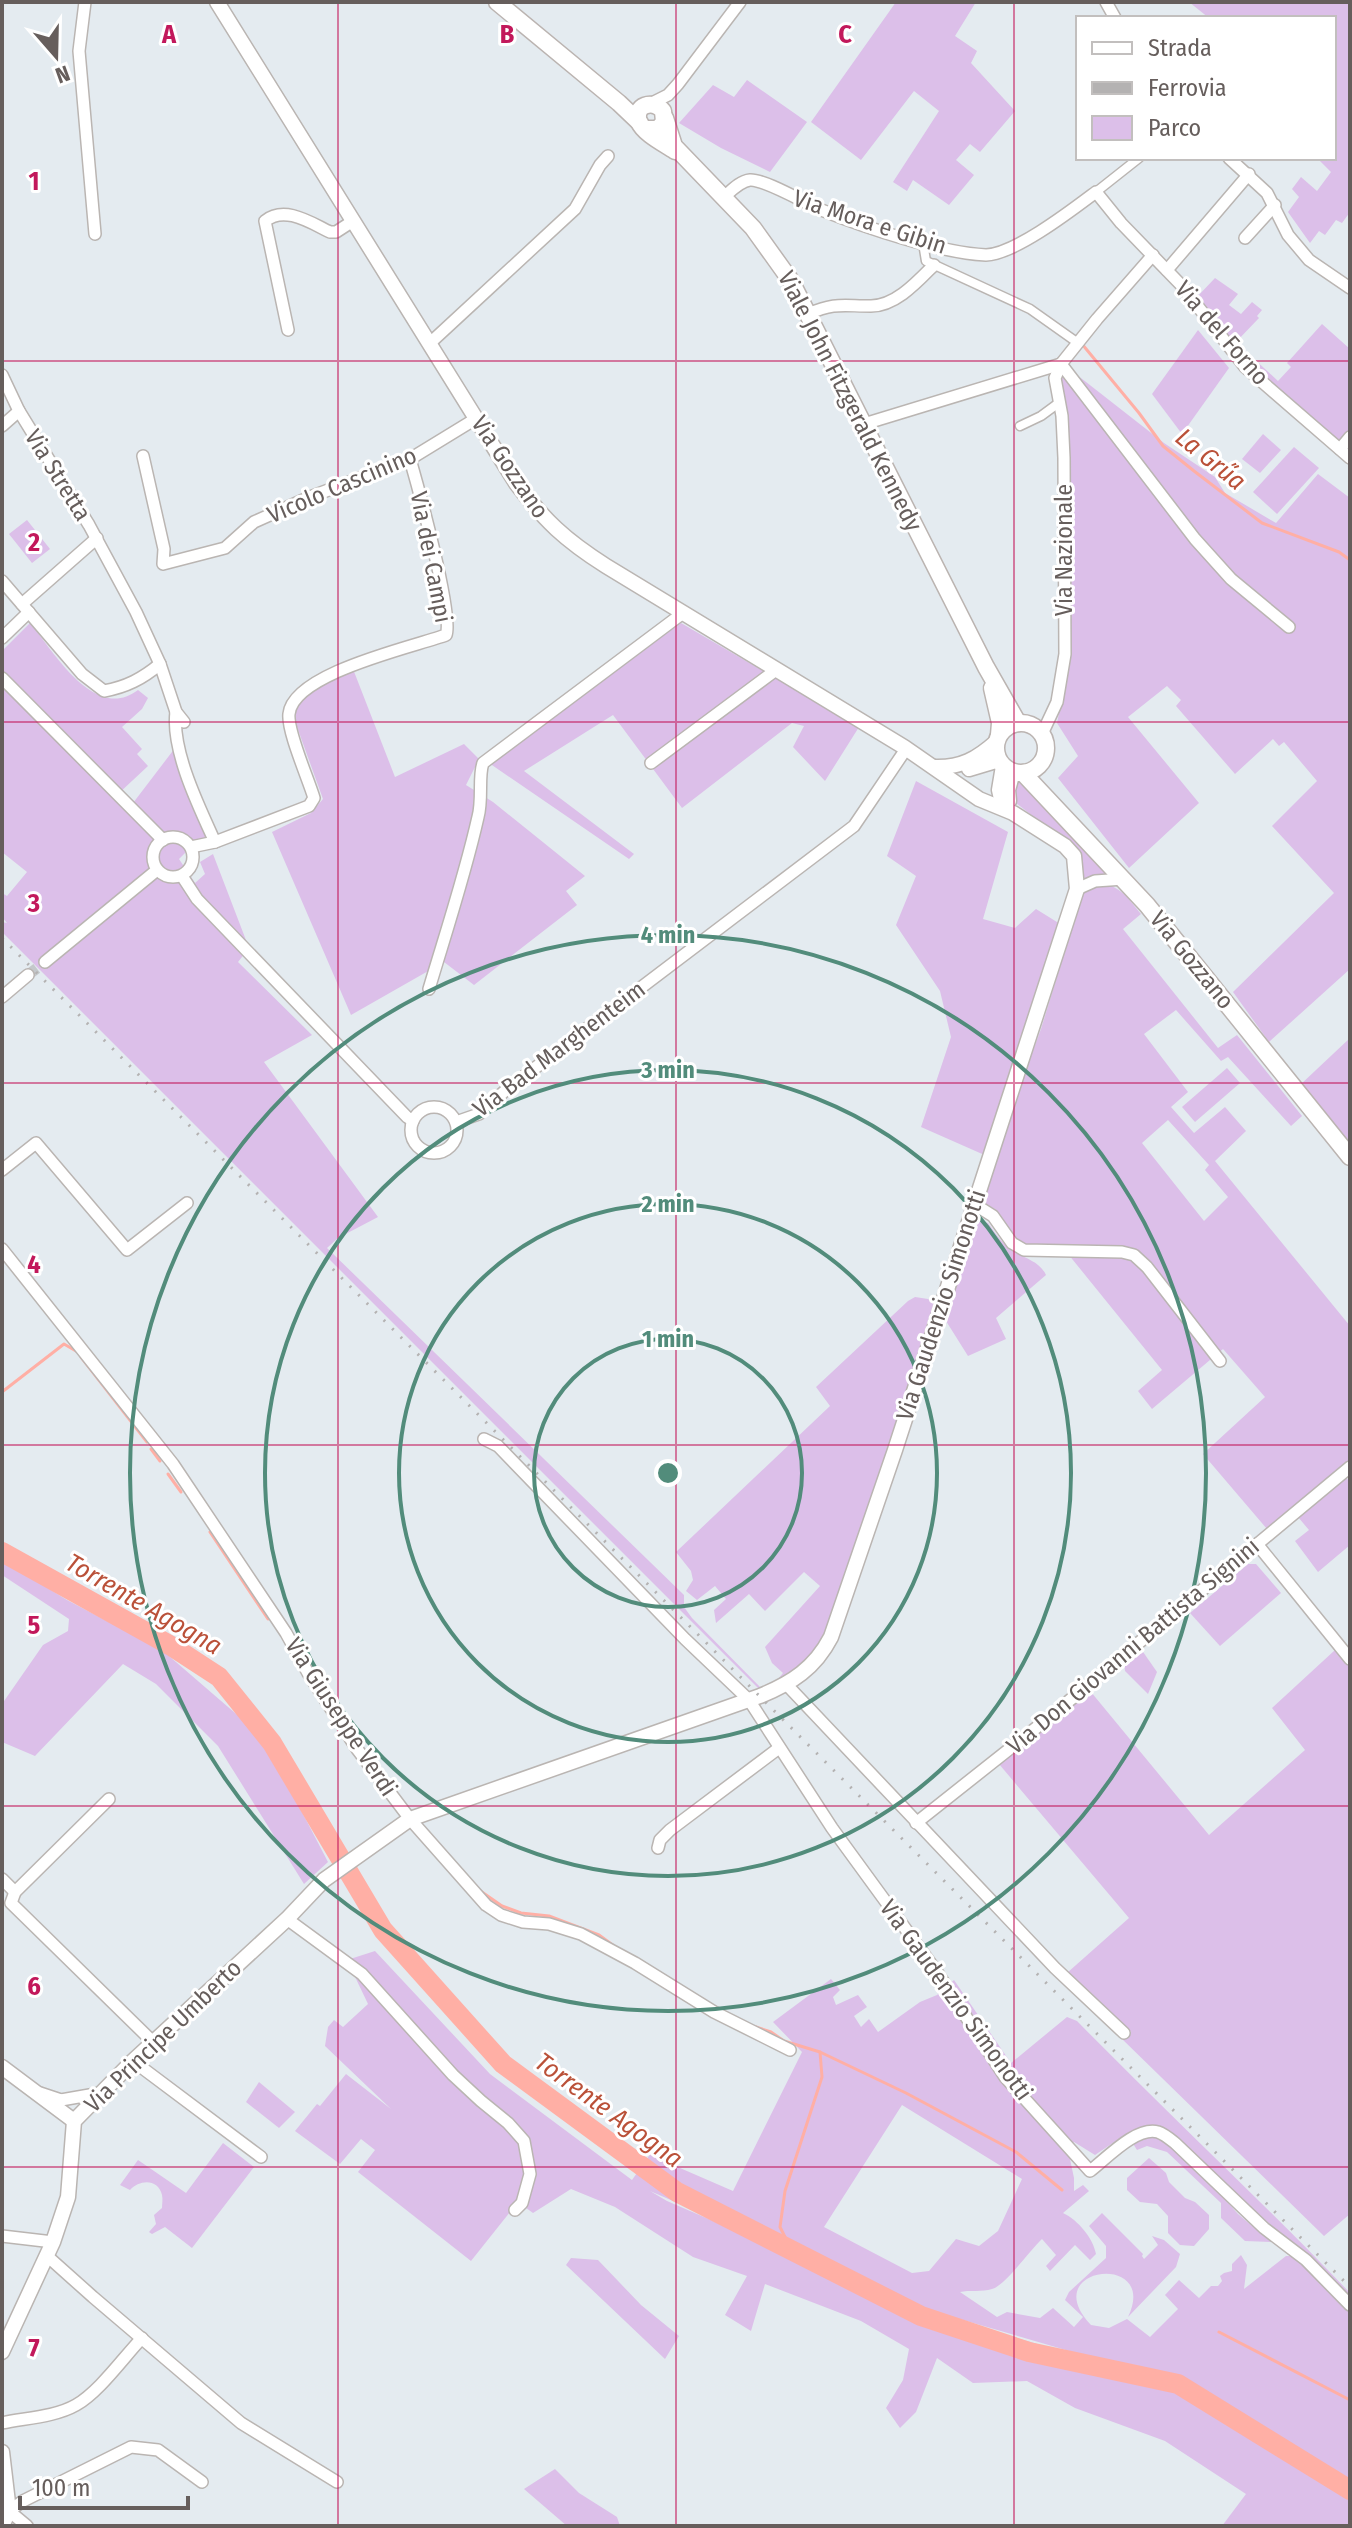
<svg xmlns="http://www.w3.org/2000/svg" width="1352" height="2528" viewBox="0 0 1352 2528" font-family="'Fira Sans Condensed',sans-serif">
<rect width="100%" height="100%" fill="#e4ebf0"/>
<g fill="#dcbfe9" fill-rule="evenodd">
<polygon points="896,2 976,2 955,36 977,51 971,63 1015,111 980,152 970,144 956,160 974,175 949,205 913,180 907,191 893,182 939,111 914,91 861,160 811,122"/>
<polygon points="1189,2 1350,2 1350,212 1342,223 1336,220 1325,235 1319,231 1310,243 1288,212 1299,197 1292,189 1301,177 1317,191 1331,172 1317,158 1334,158 1334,18 1209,18"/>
<polygon points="747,80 807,122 770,172 721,148 679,123 713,85 734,97"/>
<polygon points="1215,278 1238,294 1229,305 1241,314 1252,302 1262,310 1257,316 1259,318 1236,342 1278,381 1291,367 1287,363 1322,324 1350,349 1350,432 1339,445 1247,365 1196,298"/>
<polygon points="1198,330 1229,368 1182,434 1152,394"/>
<polygon points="1063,364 1164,443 1215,477 1225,493 1276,523 1318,474 1350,498 1350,969 1269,1042 1233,992 1334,893 1272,826 1317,781 1284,742 1279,746 1273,739 1235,774 1176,706 1181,700 1167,686 1128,717 1199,803 1129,868 1058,778 1078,756 1057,723 1065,683 1057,377 1061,368 1232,579"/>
<polygon points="1263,434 1281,450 1260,473 1242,459"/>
<polygon points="1294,447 1319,468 1277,514 1253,492"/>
<polygon points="27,520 50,549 32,563 9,534"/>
<path d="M30,623C54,652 95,723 138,690L148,698L142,709L122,727L142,749L137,754L148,766L117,795L130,807L175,748L215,842L191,847L179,859L195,883L205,874L200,862L213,854L249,948L238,962L312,1035L264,1062L378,1217L338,1238L327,1248L684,1595V1607L692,1618L762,1689L760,1690L2,932V922L7,923L2,917V893L7,896L27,872L2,852V651Z"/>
<polygon points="681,623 859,727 825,781 793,747 804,726 792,723 682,808 613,715 524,771 634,854 629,859 489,763"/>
<path d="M353,669L395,777L464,744L479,759L466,785L493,802L585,876L566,891L577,905L474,985L444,962L351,1015L272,832L311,813L323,799L296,724L295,708C311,689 331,680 353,669Z"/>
<polygon points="916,781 1008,832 983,919 1015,928 1036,909 1065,927 989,1157 921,1127 951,1037 940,991 896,925 916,876 887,856"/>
<polygon points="1020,781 1112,873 1082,880 1071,846 1012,800 1016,783"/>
<path d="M1104,884C1122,887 1130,901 1141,914L1123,929L1218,1048L1237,1035L1302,1116L1291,1126L1228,1057L1221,1061L1176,1010L1144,1034L1188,1092L1171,1107L1194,1133L1225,1107L1246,1131L1215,1161L1350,1326V1462L1267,1529L1203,1454L1265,1397L1223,1349L1152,1409L1138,1391L1162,1370L1060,1244L1029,1245L1013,1239L995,1209L978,1200L1041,1029L1083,892L1090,887ZM1168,1120L1209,1165L1205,1170L1228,1197L1204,1221L1142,1143Z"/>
<polygon points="1350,1038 1350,1150 1299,1086"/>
<polygon points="1227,1068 1240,1083 1195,1122 1182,1107"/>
<path d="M978,1221L988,1223C996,1234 1003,1245 1015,1252C1026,1259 1040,1262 1046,1275L996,1318L1006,1339L968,1356L946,1321L973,1229Z"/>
<polygon points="915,1297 928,1299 941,1308 824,1650 773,1685 783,1673 772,1663 765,1647 820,1586 804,1572 765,1611 749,1594 716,1623 714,1610 726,1599 715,1586 697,1600 686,1591 693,1580 691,1571 676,1552 830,1406 816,1387 908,1301"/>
<polygon points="1346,1477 1350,1483 1348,1495 1350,1498 1350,1545 1318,1572 1295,1541 1309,1530 1298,1517"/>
<polygon points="2,1560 67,1600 162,1650 242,1719 276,1762 328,1862 304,1884 218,1746 156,1684 123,1664 35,1756 2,1742 2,1704 43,1645 68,1631 69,1619 2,1575"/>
<polygon points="1248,1564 1256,1564 1281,1593 1220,1646 1190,1613"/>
<polygon points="1141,1649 1157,1672 1148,1694 1125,1671 1124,1663"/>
<polygon points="1335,1650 1350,1668 1350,2214 1324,2236 1121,2038 1131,2032 1067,1973 1129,1918 999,1764 1091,1692 1209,1835 1305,1750 1272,1708"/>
<path d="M375,1951L490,2074L632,2180L651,2153L680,2168L733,2191L802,2052L773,2022L831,1979L840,1990L833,1997L836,2005L858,1995L867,2007L854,2016L861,2027L869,2019L878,2032L920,2002L937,1995L954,1980L1011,2063L1067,2017L1077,2021C1167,2113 1261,2200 1350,2293V2298L1201,2163L1142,2128L1123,2136L1095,2155L1074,2142L1067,2145L1074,2178V2191L1083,2185L1089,2191L1063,2213C1078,2220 1093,2238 1096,2254L1090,2260L1075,2245L1050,2271L1046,2266L1056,2255L1042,2239C1030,2250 1005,2286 992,2289C982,2292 969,2290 960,2292L997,2317L1007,2312L1040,2318L1053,2308L1074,2327L1083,2317L1065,2300L1069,2292L1106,2258V2246L1089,2226L1102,2213L1143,2254L1142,2256L1144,2259L1158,2245L1152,2236L1164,2240L1180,2254L1176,2267L1128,2317C1160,2251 1035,2266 1091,2325L1109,2328L1127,2319L1150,2337L1178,2309L1165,2295L1179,2280L1199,2298L1211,2286H1218L1222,2281L1220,2276L1224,2273L1232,2271V2264L1241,2255L1247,2265L1244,2289L1286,2256H1295L1350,2309V2489L1179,2383L915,2306L650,2191L667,2201L914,2308L1178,2385L1350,2491V2526H1222L1246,2494L1165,2441L1075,2408L1027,2381L973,2383L937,2358L916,2412L900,2428L886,2408L903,2380L909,2349L861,2321L765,2284L751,2331L725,2315L747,2276L693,2257L615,2207L571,2189L533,2213L522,2205L514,2207L471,2261L358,2172L375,2150L361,2139L340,2164L295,2131L317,2104L320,2106L346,2074L391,2109L325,2046L328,2027L334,2020L343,2027L368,2004L347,1960ZM902,2105L1022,2179L998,2231L979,2246L956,2239L929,2271L912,2273L824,2227Z"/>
<polygon points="259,2082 295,2112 279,2128 246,2102"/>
<polygon points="1146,2135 1161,2138 1211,2184 1238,2214 1271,2242 1245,2241 1221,2218 1221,2203 1167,2152 1147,2146 1137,2150 1132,2142"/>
<path d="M223,2143L254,2167L192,2248L165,2227L152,2234L149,2232L156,2224L154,2215L162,2208C162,2204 163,2199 162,2195C158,2178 139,2180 130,2190L120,2185L138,2160L186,2193Z"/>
<polygon points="1149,2158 1166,2173 1169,2182 1185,2198 1195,2202 1209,2215 1209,2229 1194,2246 1180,2245 1168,2233 1168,2216 1157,2204 1140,2202 1127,2190 1127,2178"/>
<polygon points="571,2258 598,2260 641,2305 679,2336 665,2359 566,2265"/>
<polygon points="555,2469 579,2493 617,2517 620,2526 567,2526 524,2489"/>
</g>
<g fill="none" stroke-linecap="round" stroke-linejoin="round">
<g stroke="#ffafa5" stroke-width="3">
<polyline points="1082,344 1139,413 1163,446 1194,471 1262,523 1339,552 1350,560"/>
<polyline points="81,1357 147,1442"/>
<polyline points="2,1392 64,1344 76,1351"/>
<polyline points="151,1449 160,1461"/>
<polyline points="168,1474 181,1492"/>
<polyline points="210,1532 268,1619"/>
<polyline points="479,1890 502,1906 521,1913 549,1916 599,1935 614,1946"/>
<polyline points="756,2027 771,2032 784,2041 820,2052 906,2093 1016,2152 1062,2190"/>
<polyline points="792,2251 780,2227 785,2191 822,2077 820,2052"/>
<polyline points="1219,2332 1350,2400"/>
</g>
<polyline stroke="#ffafa5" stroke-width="20" points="2,1552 173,1647 219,1677 272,1743 383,1930 503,2064 677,2192 921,2316 1029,2352 1178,2384 1350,2490"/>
<polyline stroke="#c4c8cb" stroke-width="11" stroke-dasharray="11 5.5" stroke-linecap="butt" points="28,975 45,962"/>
<defs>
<g id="pedestrian">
<polyline points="1096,192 1139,158"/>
<polyline points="923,243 926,261 1030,309 1078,343"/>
<polyline points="1020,426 1041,416 1060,402"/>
</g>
<g id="minor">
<polyline points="85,2 79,51 95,234"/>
<polyline points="1106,2 1115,18"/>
<polyline points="650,104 668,95 678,84 740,2"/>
<polyline points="1229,158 1267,193 1288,235 1309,260 1350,288"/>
<path d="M724,197C731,191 740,181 750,180C765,179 808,205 824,211C867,228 941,253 986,255C1015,254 1072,210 1096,192L1121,223L1182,286L1245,367L1350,458"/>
<polyline points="1245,238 1275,205"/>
<polyline points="1167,270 1249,174"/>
<path d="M808,314C835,302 843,306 871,306C896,306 918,281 934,265"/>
<path d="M288,330L265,221C285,205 311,223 330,232H336L353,221"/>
<polyline points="429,344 575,209 600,165 608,156"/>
<polyline points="2,375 19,411 89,525 136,612 160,664 176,712 184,722"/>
<polyline points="864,424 1061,364 1195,539 1231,579 1289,627"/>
<polyline points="2,426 19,411"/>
<polyline points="1340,449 1350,437"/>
<polyline points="143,456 164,549 163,564 225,548 254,522 310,497 410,459 477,418"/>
<path d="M2,581L82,674L104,691C126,687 142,679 160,664"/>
<polyline points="22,604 97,538"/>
<polyline points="2,638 29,612"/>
<polyline points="2,678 163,840"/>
<path d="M176,712C171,750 199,807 215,842"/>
<polyline points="1042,734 1057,702 1065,654 1064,458 1062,416 1055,378 1061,364 1097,319 1153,255"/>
<polyline points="651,763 776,670"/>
<circle cx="173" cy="857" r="20"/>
<path d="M191,847L215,842L309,806L314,798C308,778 287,731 289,714C293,673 413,647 446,635C454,617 418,487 410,459"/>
<polyline points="182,876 197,899 407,1117 413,1121"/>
<polyline points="1077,889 1095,881 1124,879"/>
<polyline points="45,962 157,870"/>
<path d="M429,989C446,932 465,875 478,817C483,799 478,777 483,763L683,613"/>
<polyline points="2,997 28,975"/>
<circle cx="434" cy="1130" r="23"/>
<polyline points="456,1122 479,1114 506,1090 854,826 906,749"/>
<polyline points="2,1170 36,1143 127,1250 187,1203"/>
<polyline points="974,1204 993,1216 1012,1243 1024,1250 1122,1252 1134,1255 1147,1267 1220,1361"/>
<polyline points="2,1249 173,1464 286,1633 308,1673 357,1749 410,1819 486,1905 501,1915 523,1922 549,1924 581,1934 635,1963 714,2012 790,2050"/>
<path d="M484,1439L498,1446L685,1639L749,1700L832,1828L937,1972L1005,2077L1090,2171C1106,2159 1136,2126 1158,2132C1164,2134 1170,2139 1175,2143L1264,2228L1306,2260L1350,2305"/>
<polyline points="1257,1544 1350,1659"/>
<polyline points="787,1685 1055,1968 1124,2033"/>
<polyline points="109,1799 15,1892 11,1903 154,2043"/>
<polyline points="916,1823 1046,1720 1350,1467"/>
<polyline points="658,1848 660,1840 670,1830 779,1748"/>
<polyline points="2,1879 15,1892"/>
<polyline points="287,1919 362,1974 453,2075 481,2101 508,2123 524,2141 530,2174 522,2203 515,2210"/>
<polyline points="133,2061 261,2157"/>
<polyline points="40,2093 61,2100 101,2093"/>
<polyline points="2,2236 53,2242"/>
<polyline points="46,2255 93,2297 241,2423 337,2482"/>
<path d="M2,2423C25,2418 55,2417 76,2405C99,2392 123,2358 142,2338"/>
<polyline points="27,2526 9,2511 23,2501 131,2447 158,2450 202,2482"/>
</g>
<g id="tertiary">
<path d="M934,767C961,768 977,759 997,741"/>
<polyline points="969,769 999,760"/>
<polyline points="1009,801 1008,790 1013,772"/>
<polyline points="1003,808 999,790 1003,766"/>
<polyline points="2,2067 74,2121"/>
<path d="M2,2352L53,2242L68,2197L74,2121L133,2061L287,1919L324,1880L410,1819L760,1696C792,1683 815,1668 831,1637L895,1450L1077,889L1074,856L1065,846L1013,813L979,799L904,747L606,566C565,540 545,521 516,483L217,2"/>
<polyline points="2,2452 9,2511 2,2526"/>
</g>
<g id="secondary">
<polyline points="497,2 619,103 640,123"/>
<polyline points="665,118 674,146 753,228 791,281 986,667 1018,723"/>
<path d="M645,129H658L664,122L663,111C653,99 633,105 639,122C644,134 665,144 675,151"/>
<polyline points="992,688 1000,723 999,735"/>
<circle cx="1021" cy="748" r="25"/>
<polyline points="1023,773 1147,905 1350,1157"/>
</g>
</defs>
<use href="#pedestrian" stroke="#bab5b2" stroke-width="11"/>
<use href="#minor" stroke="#bab5b2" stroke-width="14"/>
<use href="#tertiary" stroke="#bab5b2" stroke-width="17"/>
<use href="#secondary" stroke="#bbb4b1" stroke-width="19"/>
<use href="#pedestrian" stroke="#fff" stroke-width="8"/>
<use href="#minor" stroke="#fff" stroke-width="11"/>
<use href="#tertiary" stroke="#fff" stroke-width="14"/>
<use href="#secondary" stroke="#fff" stroke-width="16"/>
<polyline stroke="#b4b2b2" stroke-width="3" stroke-dasharray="2 10" stroke-linecap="butt" points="2,938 1350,2287"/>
</g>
<path fill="none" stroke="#c2185b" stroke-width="2" stroke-opacity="0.55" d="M338,2V2526M676,2V2526M1014,2V2526M2,361H1350M2,722H1350M2,1083H1350M2,1445H1350M2,1806H1350M2,2167H1350"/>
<g fill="none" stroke="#528c7b" stroke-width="4">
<circle cx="668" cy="1473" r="134"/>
<circle cx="668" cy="1473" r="269"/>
<circle cx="668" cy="1473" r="403"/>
<circle cx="668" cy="1473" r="538"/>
</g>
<g text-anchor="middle" stroke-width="6" stroke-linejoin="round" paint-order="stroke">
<g font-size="24" fill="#665e5c" stroke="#fff">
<text transform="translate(870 222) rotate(18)" y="8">Via Mora e Gibin</text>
<text transform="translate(1222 333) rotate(49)" y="8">Via del Forno</text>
<text transform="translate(850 401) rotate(63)" y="8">Viale John Fitzgerald Kennedy</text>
<text transform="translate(510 467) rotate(56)" y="8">Via Gozzano</text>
<text transform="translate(58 475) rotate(58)" y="8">Via Stretta</text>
<text transform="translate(342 485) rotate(-23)" y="8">Vicolo Cascinino</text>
<text transform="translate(1064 550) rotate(-90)" y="8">Via Nazionale</text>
<text transform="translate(431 557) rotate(79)" y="8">Via dei Campi</text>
<text transform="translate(1192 960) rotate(51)" y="8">Via Gozzano</text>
<text transform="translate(559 1049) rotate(-37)" y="8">Via Bad Marghenteim</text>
<text transform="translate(941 1305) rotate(-72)" y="8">Via Gaudenzio Simonotti</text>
<text transform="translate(1133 1646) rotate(-40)" y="8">Via Don Giovanni Battista Signini</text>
<text transform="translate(341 1717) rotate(57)" y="8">Via Giuseppe Verdi</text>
<text transform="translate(956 2000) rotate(54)" y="8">Via Gaudenzio Simonotti</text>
<text transform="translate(163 2036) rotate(-44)" y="8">Via Principe Umberto</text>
</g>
<g font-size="26" font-style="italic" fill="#ba5139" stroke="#fff">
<text transform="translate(1211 459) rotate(39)" y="9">La Grűa</text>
<text transform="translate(144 1604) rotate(30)" y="9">Torrente Agogna</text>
<text transform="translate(609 2110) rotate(36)" y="9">Torrente Agogna</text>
</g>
</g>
<g font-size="26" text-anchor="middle" font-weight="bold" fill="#c2185b" stroke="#fff" stroke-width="6" stroke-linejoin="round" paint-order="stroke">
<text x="169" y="43">A</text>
<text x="507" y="43">B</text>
<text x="845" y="43">C</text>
<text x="34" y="190">1</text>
<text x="34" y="551">2</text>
<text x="34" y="912">3</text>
<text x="34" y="1273">4</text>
<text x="34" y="1634">5</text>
<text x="34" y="1995">6</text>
<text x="34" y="2357">7</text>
</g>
<circle cx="668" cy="1473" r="12" fill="#528c7b" stroke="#fff" stroke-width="4"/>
<g font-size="24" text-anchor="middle" font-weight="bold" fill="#528c7b" stroke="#fff" stroke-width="6" stroke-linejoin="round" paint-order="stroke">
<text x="668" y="943">4 min</text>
<text x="668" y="1078">3 min</text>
<text x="668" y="1212">2 min</text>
<text x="668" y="1347">1 min</text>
</g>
<rect width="1352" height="2528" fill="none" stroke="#665e5c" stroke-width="8"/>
<rect x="1076" y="16" width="260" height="144" fill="#ffffff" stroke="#c2bfbe" stroke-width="2"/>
<rect x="1092" y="42" width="40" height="12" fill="#ffffff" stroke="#c2bfbe" stroke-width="2"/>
<text x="1148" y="56" font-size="24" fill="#665e5c">Strada</text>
<rect x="1092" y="82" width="40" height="12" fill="#b4b2b2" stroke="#c2bfbe" stroke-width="2"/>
<text x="1148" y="96" font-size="24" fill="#665e5c">Ferrovia</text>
<rect x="1092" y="116" width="40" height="24" fill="#dcbfe9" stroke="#c2bfbe" stroke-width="2"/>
<text x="1148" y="136" font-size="24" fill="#665e5c">Parco</text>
<g transform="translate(56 56) rotate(160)" stroke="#ffffff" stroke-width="6" paint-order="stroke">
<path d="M0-6L14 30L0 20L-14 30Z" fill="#665e5c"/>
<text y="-12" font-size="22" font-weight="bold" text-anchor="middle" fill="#665e5c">N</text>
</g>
<path d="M20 2496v12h168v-12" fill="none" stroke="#665e5c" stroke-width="4"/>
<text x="32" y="2496" font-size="24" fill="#665e5c" stroke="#ffffff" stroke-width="6" paint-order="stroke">100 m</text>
</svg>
